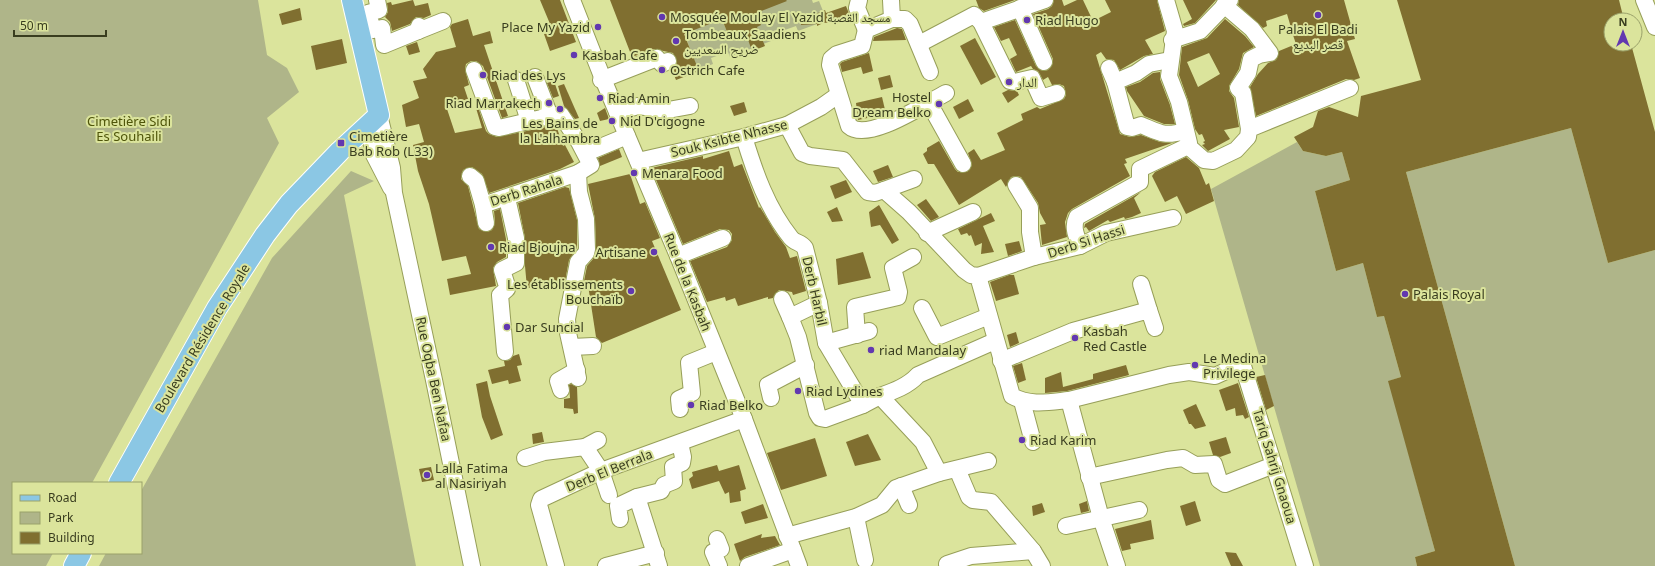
<svg xmlns="http://www.w3.org/2000/svg" width="1655" height="566" viewBox="0 0 1655 566" font-family="'Noto Sans','Noto Naskh Arabic',sans-serif">
<rect width="100%" height="100%" fill="#dbe49c"/>
<g fill="#afb589">
<polygon points="0,0 258,0 267,55 287,68 299,92 267,118 279,143 92,483 13,483 13,553 53,553 46,566 0,566"/>
<path d="M776,0H812L813,3L819,1L823,11L813,15L817,24L798,31L796,26L782,31L784,36L730,57L728,52L711,58L713,64L698,70L683,30C698,29 708,25 721,16L729,37L760,25L752,4Z"/>
<polygon points="1571,128 1608,263 1655,250 1655,566 1515,566 1406,172"/>
<polygon points="1297,142 1303,151 1326,156 1342,152 1350,180 1315,191 1336,271 1363,263 1377,317 1384,316 1401,377 1389,381 1435,551 1415,557 1417,566 1320,566 1211,189"/>
<polygon points="351,171 374,181 344,195 416,566 99,566 106,553 141,553 141,491 272,258"/>
</g>
<g fill="#806f30" fill-rule="evenodd">
<polygon points="413,0 415,6 428,3 431,15 424,18 416,17 410,24 392,31 390,22 385,17 388,12 387,3 391,2 392,5"/>
<polygon points="540,0 560,0 576,42 550,51 544,34 553,31"/>
<polygon points="610,0 786,0 787,1 756,13 761,25 757,27 765,46 752,51 745,31 729,37 722,19 684,34 699,71 676,80 672,70 676,67 677,61 673,53 654,49 632,57"/>
<polygon points="976,0 1015,0 984,11 979,8"/>
<polygon points="1054,0 1062,0 1064,6 1077,0 1083,0 1093,21 1111,12 1105,0 1157,0 1165,31 1145,40 1153,54 1144,56 1120,70 1114,60 1106,59 1101,52 1096,55 1120,134 1130,137 1141,135 1160,142 1172,143 1125,159 1127,163 1124,164 1130,176 1072,209 1068,213 1065,222 1067,237 1042,245 1040,225 1046,224 1040,213 1038,203 1021,177 1016,176 1011,177 1006,187 1001,179 959,205 934,164 928,164 923,154 927,151 927,148 939,141 955,169 958,172 967,172 972,165 968,153 974,149 981,160 1005,150 997,133 1023,120 1021,114 1037,107 1040,109 1064,99 1066,95 1064,86 1059,84 1052,85 1048,77 1043,80 1038,71 1033,69 1031,66 1016,72 1010,59 1017,55 1009,38 1001,41 994,27 1015,20 1036,66 1043,71 1048,70 1053,63 1053,59 1033,14 1048,9 1052,6"/>
<polygon points="1183,0 1216,0 1195,23 1184,26 1183,24 1192,19"/>
<polygon points="1239,0 1344,0 1355,39 1347,41 1360,78 1354,80 1346,79 1256,116 1250,87 1258,74 1268,63 1276,60 1279,51 1296,44 1293,35 1302,26 1292,31 1287,14 1266,21 1267,26 1263,28 1238,5"/>
<polygon points="1397,0 1619,0 1624,20 1611,20 1611,44 1631,44 1655,132 1655,250 1608,263 1571,128 1406,172 1515,566 1417,566 1415,557 1435,551 1388,381 1401,377 1384,316 1377,317 1363,263 1336,271 1315,191 1350,180 1342,152 1326,156 1303,151 1294,137 1313,127 1318,111 1329,107 1358,117 1361,96 1421,80"/>
<polygon points="846,6 852,21 823,23 817,26 817,24 801,25 801,22 814,17 813,15 825,10 826,13"/>
<polygon points="300,8 302,20 282,25 279,14"/>
<polygon points="468,19 473,36 490,31 493,43 484,45 508,116 502,118 483,66 476,61 471,61 466,64 465,69 469,85 464,87 468,99 446,106 455,133 482,128 476,108 478,107 486,131 489,134 497,137 556,125 563,146 565,145 574,162 560,169 489,193 482,174 472,167 463,170 461,179 468,186 479,229 487,232 492,230 495,222 494,211 500,209 506,239 506,257 497,262 493,268 496,286 450,295 447,279 471,274 466,256 442,261 429,204 418,171 413,145 424,142 419,124 406,127 402,105 419,98 413,81 427,78 423,69 436,52 456,47 450,27 452,24"/>
<path d="M1225,19L1245,36L1254,47L1243,53L1239,69L1229,86V91L1234,98L1239,127L1224,130L1230,139L1208,151L1202,145L1205,144L1203,142L1205,141L1202,134L1199,135L1195,129L1188,100L1179,75L1182,47L1207,38ZM1209,53L1220,74L1198,87L1187,62Z"/>
<polygon points="897,28 902,29 906,40 873,41 874,37"/>
<polygon points="975,38 996,77 981,85 960,46"/>
<polygon points="342,39 347,63 316,70 311,46"/>
<polygon points="417,42 420,52 409,55 406,46"/>
<polygon points="869,53 873,71 863,74 861,67 842,72 840,64 842,62"/>
<polygon points="1160,72 1160,79 1170,105 1175,124 1164,124 1144,116 1127,91 1126,87 1140,82 1153,73"/>
<polygon points="890,75 893,87 881,90 878,78"/>
<polygon points="554,81 559,96 553,98 547,83"/>
<polygon points="564,84 579,118 575,119 564,106 558,86"/>
<polygon points="1008,90 1017,91 1019,95 1008,103 1002,93"/>
<polygon points="882,97 886,114 858,120 856,103"/>
<polygon points="968,99 974,111 959,119 953,107"/>
<polygon points="744,102 747,112 734,116 730,106"/>
<polygon points="605,108 609,119 600,121 597,113"/>
<polygon points="619,149 622,157 600,166 598,158"/>
<polygon points="729,151 734,167 742,164 759,208 760,207 775,232 786,247 790,258 797,256 806,291 793,295 792,292 779,290 773,298 768,299 768,297 738,306 735,298 726,301 725,297 707,302 690,261 727,247 732,240 732,234 729,230 720,229 683,244 651,168 703,156 703,159"/>
<polygon points="1186,157 1199,168 1206,185 1209,183 1214,201 1186,214 1177,196 1165,202 1152,176 1155,172"/>
<polygon points="888,165 893,177 878,182 873,171"/>
<polygon points="630,174 640,204 645,202 660,238 652,241 681,310 602,343 596,337 588,285 583,286 587,266 593,259 596,249 595,219 588,184"/>
<polygon points="846,180 852,192 835,199 830,186"/>
<polygon points="565,187 569,188 577,220 577,248 569,260 564,287 557,287 557,285 527,288 525,266 525,238 518,203"/>
<polygon points="1141,192 1134,198 1141,213 1132,217 1125,219 1124,217 1110,222 1108,220 1089,231 1086,227 1084,228 1085,224"/>
<polygon points="926,199 939,217 931,221 917,205"/>
<polygon points="879,205 899,240 892,244 880,225 871,227 869,212"/>
<polygon points="837,207 843,221 832,222 827,212"/>
<polygon points="991,213 995,221 983,226 994,252 981,254 982,243 975,246 971,235 969,236 967,233 961,235 958,229"/>
<polygon points="1019,241 1022,251 1008,256 1005,244"/>
<polygon points="863,252 871,278 838,285 836,259"/>
<polygon points="1009,275 1014,275 1019,294 996,301 990,282"/>
<polygon points="1016,332 1019,343 1010,347 1007,335"/>
<polygon points="519,354 522,365 517,366 521,381 509,384 508,380 492,384 488,370 505,366 504,361 510,360 513,356"/>
<polygon points="1022,363 1026,380 1018,383 1013,366"/>
<polygon points="1126,365 1129,375 1067,391 1045,393 1045,378 1061,372 1063,387 1093,379 1093,374"/>
<polygon points="1265,375 1274,406 1266,410 1256,377"/>
<polygon points="487,381 490,396 503,435 491,440 482,417 476,384"/>
<polygon points="1238,383 1249,417 1245,419 1243,415 1236,416 1235,408 1226,411 1219,390"/>
<polygon points="571,384 577,387 578,413 574,414 573,409 564,408 564,399 570,398 569,385"/>
<polygon points="1196,404 1206,426 1195,429 1191,424 1189,424 1183,410"/>
<polygon points="542,432 544,442 533,444 532,434"/>
<polygon points="868,434 881,460 855,466 846,442"/>
<polygon points="1226,437 1231,453 1220,457 1213,455 1209,442"/>
<polygon points="815,438 827,476 781,490 767,453"/>
<polygon points="717,465 719,471 739,465 746,489 740,491 741,501 730,503 729,492 725,494 719,481 692,489 689,479 693,476 692,472"/>
<polygon points="431,467 434,480 422,482 419,469"/>
<polygon points="1087,501 1089,511 1081,513 1079,504"/>
<polygon points="1195,501 1201,521 1186,526 1180,506"/>
<polygon points="1042,503 1045,512 1033,516 1032,506"/>
<polygon points="763,504 768,518 745,524 741,512"/>
<polygon points="1151,520 1154,539 1130,544 1131,549 1122,551 1115,529"/>
<polygon points="762,534 761,538 775,536 780,545 745,557 740,561 734,544"/>
<polygon points="1225,552 1236,553 1243,566 1231,566"/>
</g>
<g fill="none" stroke-linecap="round" stroke-linejoin="round">
<defs>
<g id="minor">
<polyline points="377,0 379,10 368,13 373,30 382,28 384,45 418,31 419,26"/>
<polyline points="572,0 603,79 678,256 744,419 799,566"/>
<polyline points="859,0 857,8 866,30"/>
<path d="M891,0L892,19L866,30L862,46L837,54L831,59L830,65L849,126C868,143 926,103 946,93"/>
<polyline points="1644,0 1655,27"/>
<polyline points="1224,5 1252,29 1270,53 1259,55 1251,59 1248,73 1238,88 1243,93 1249,129"/>
<polyline points="1020,8 1044,62"/>
<polyline points="892,19 905,19 910,24 930,72"/>
<polyline points="981,22 1045,0"/>
<polyline points="418,31 443,21"/>
<polyline points="1172,40 1200,31 1230,0"/>
<polyline points="919,44 974,15 981,22 1010,81 1015,82 1032,78 1041,98 1057,93"/>
<path d="M1170,60L1149,64L1136,73L1115,82L1127,127L1132,128L1141,125C1160,133 1164,137 1185,131"/>
<polyline points="1109,68 1115,82"/>
<polyline points="535,77 550,116"/>
<polyline points="516,80 529,121"/>
<polyline points="601,80 657,58 662,64 668,61"/>
<polyline points="929,103 963,164"/>
<polyline points="617,112 638,106 668,110 690,106"/>
<polyline points="379,115 392,168 394,193 434,380 472,566"/>
<path d="M787,125L802,153L810,156L843,160L868,192L875,193L884,190L909,212L964,270L971,275L978,276L1012,396C1030,406 1049,402 1069,400L1101,518L1117,566"/>
<polyline points="368,126 374,155 391,188"/>
<path d="M744,137C755,173 767,208 791,238C795,243 801,242 805,248L819,303L826,343"/>
<polyline points="1188,146 1204,160 1213,161 1236,150 1248,137 1249,129 1350,88"/>
<polyline points="586,153 627,136"/>
<polyline points="638,161 744,137 787,125 821,107 838,95"/>
<polyline points="578,173 579,192 586,219 587,249 586,253 578,262 567,319 568,333 578,378"/>
<polyline points="470,176 476,181 483,205 578,173 591,165 579,142 561,115 550,116 499,128 495,127 474,70"/>
<polyline points="1016,185 1030,208 1030,232 1034,257"/>
<polyline points="884,190 914,179"/>
<polyline points="483,205 486,223"/>
<polyline points="927,233 973,212"/>
<path d="M1080,246C1076,235 1072,227 1077,217L1140,182V169L1188,146L1189,143L1179,102L1169,76L1175,31L1166,0"/>
<polyline points="678,256 723,238"/>
<polyline points="978,276 1034,257 1080,246 1106,233 1173,218"/>
<polyline points="1141,284 1149,310"/>
<polyline points="782,299 790,317"/>
<polyline points="819,303 790,317 798,337 817,413 820,418 825,419 863,405 880,396"/>
<polyline points="922,308 937,337 989,316"/>
<polyline points="857,335 855,307 898,297 899,292 893,268 913,257"/>
<polyline points="572,347 593,346"/>
<polyline points="505,352 500,295 507,289 507,286 502,270 516,263 516,238 507,198"/>
<polyline points="1001,361 1073,331 1149,310 1155,328"/>
<polyline points="561,390 558,381 577,370"/>
<polyline points="771,398 768,385 806,365"/>
<polyline points="1069,400 1169,375 1189,372 1215,376 1237,366 1243,366 1305,566"/>
<polyline points="1022,401 1033,442"/>
<polyline points="863,405 826,343 869,331"/>
<polyline points="680,409 679,399 692,393 689,363 716,352"/>
<polyline points="585,447 598,440"/>
<polyline points="525,458 544,452 585,447 601,471 609,495"/>
<polyline points="957,469 969,497 973,500 991,502 1033,551 1042,566"/>
<path d="M939,473L923,442L880,396C894,391 908,386 918,375L995,341"/>
<polyline points="1089,477 1167,460 1183,458 1195,465 1214,464 1219,480 1225,484 1274,465"/>
<polyline points="901,486 909,505"/>
<polyline points="637,497 659,566"/>
<polyline points="856,517 865,560"/>
<polyline points="620,519 618,506 637,497 661,491 664,485 674,481 673,467 682,463 683,457 680,443"/>
<polyline points="1066,526 1139,510"/>
<polyline points="787,536 856,517 882,505 896,488 939,473 988,461"/>
<polyline points="717,539 721,549 713,552 719,566"/>
<polyline points="947,564 971,556 1033,551"/>
<polyline points="556,566 539,505 541,499 601,471 744,419"/>
<polyline points="606,566 656,553"/>
<polyline points="748,566 793,550"/>
</g>
<g id="major">
<polyline points="119,483 217,308 265,235 289,204 340,151 379,115 352,0"/>
<polyline points="74,566 81,553"/>
</g>
</defs>
<use href="#minor" stroke="#979f59" stroke-width="18"/>
<use href="#major" stroke="#fff" stroke-width="22"/>
<use href="#minor" stroke="#fff" stroke-width="16"/>
<use href="#major" stroke="#8bc7e4" stroke-width="20"/>
</g>
<g fill="#6238b0" stroke="#dbe49c" stroke-width="1.5">
<circle cx="1318" cy="15" r="4"/>
<circle cx="662" cy="17" r="4"/>
<circle cx="1027" cy="20" r="4"/>
<circle cx="598" cy="27" r="4"/>
<circle cx="676" cy="41" r="4"/>
<circle cx="574" cy="55" r="4"/>
<circle cx="662" cy="70" r="4"/>
<circle cx="483" cy="75" r="4"/>
<circle cx="1009" cy="82" r="4"/>
<circle cx="600" cy="98" r="4"/>
<circle cx="549" cy="103" r="4"/>
<circle cx="939" cy="104" r="4"/>
<circle cx="560" cy="109" r="4"/>
<circle cx="612" cy="121" r="4"/>
<rect x="337" y="139" width="8" height="8" rx="2"/>
<circle cx="634" cy="173" r="4"/>
<circle cx="491" cy="247" r="4"/>
<circle cx="654" cy="252" r="4"/>
<circle cx="631" cy="291" r="4"/>
<circle cx="1405" cy="294" r="4"/>
<circle cx="507" cy="327" r="4"/>
<circle cx="1075" cy="338" r="4"/>
<circle cx="871" cy="350" r="4"/>
<circle cx="1195" cy="365" r="4"/>
<circle cx="798" cy="391" r="4"/>
<circle cx="691" cy="405" r="4"/>
<circle cx="1022" cy="440" r="4"/>
<circle cx="427" cy="475" r="4"/>
</g>
<g text-anchor="middle" stroke-width="4" stroke-linejoin="round" paint-order="stroke">
<g font-size="13" fill="#393d1f" stroke="#dbe49c" text-anchor="start">
<text x="670" y="22">Mosquée Moulay El Yazid مسجد القصبة</text>
<text x="1035" y="25">Riad Hugo</text>
<text x="590" y="32" text-anchor="end">Place My Yazid</text>
<text x="1318" y="34" text-anchor="middle">Palais El Badi<tspan x="1318" dy="15">قصر البديع</tspan></text>
<text x="684" y="39">Tombeaux Saadiens<tspan x="684" dy="15">ضريح السعديين</tspan></text>
<text x="582" y="60">Kasbah Cafe</text>
<text x="670" y="75">Ostrich Cafe</text>
<text x="491" y="80">Riad des Lys</text>
<text x="1017" y="87">الدار</text>
<text x="931" y="102" text-anchor="end">Hostel<tspan x="931" dy="15">Dream Belko</tspan></text>
<text x="608" y="103">Riad Amin</text>
<text x="541" y="108" text-anchor="end">Riad Marrakech</text>
<text x="620" y="126">Nid D'cigogne</text>
<text x="560" y="128" text-anchor="middle">Les Bains de<tspan x="560" dy="15">la L'alhambra</tspan></text>
<text x="349" y="141">Cimetière<tspan x="349" dy="15">Bab Rob (L33)</tspan></text>
<text x="642" y="178">Menara Food</text>
<text x="499" y="252">Riad Bjoujna</text>
<text x="646" y="257" text-anchor="end">Artisane</text>
<text x="623" y="289" text-anchor="end">Les établissements<tspan x="623" dy="15">Bouchaïb</tspan></text>
<text x="1413" y="299">Palais Royal</text>
<text x="515" y="332">Dar Suncial</text>
<text x="1083" y="336">Kasbah<tspan x="1083" dy="15">Red Castle</tspan></text>
<text x="879" y="355">riad Mandalay</text>
<text x="1203" y="363">Le Medina<tspan x="1203" dy="15">Privilege</tspan></text>
<text x="806" y="396">Riad Lydines</text>
<text x="699" y="410">Riad Belko</text>
<text x="1030" y="445">Riad Karim</text>
<text x="435" y="473">Lalla Fatima<tspan x="435" dy="15">al Nasiriyah</tspan></text>
</g>
<g font-size="13" fill="#4f550a" stroke="#dbe49c">
<text x="129" y="126">Cimetière Sidi<tspan x="129" dy="15">Es Souhaili</tspan></text>
</g>
<g font-size="13" fill="#393d1f" stroke="#dbe49c">
<text transform="translate(729 138) rotate(-14)" y="5">Souk Ksibte Nhasse</text>
<text transform="translate(526 190) rotate(-18)" y="5">Derb Rahala</text>
<text transform="translate(1086 241) rotate(-18)" y="5">Derb Si Hassi</text>
<text transform="translate(688 282) rotate(68)" y="5">Rue de la Kasbah</text>
<text transform="translate(815 291) rotate(77)" y="5">Derb Harbil</text>
<text transform="translate(202 338) rotate(-59)" y="5">Boulevard Résidence Royale</text>
<text transform="translate(434 379) rotate(78)" y="5">Rue Oqba Ben Nafaa</text>
<text transform="translate(1275 466) rotate(73)" y="5">Tariq Sahrij Gnaoua</text>
<text transform="translate(609 470) rotate(-22)" y="5">Derb El Berrala</text>
</g>
</g>
<rect x="12" y="482" width="130" height="72" fill="#dbe49c" stroke="#9aa16a"/>
<rect x="20" y="495" width="20" height="6" fill="#8bc7e4" stroke="#9aa16a"/>
<text x="48" y="502" font-size="12" fill="#393d1f">Road</text>
<rect x="20" y="512" width="20" height="12" fill="#afb589" stroke="#9aa16a"/>
<text x="48" y="522" font-size="12" fill="#393d1f">Park</text>
<rect x="20" y="532" width="20" height="12" fill="#806f30" stroke="#9aa16a"/>
<text x="48" y="542" font-size="12" fill="#393d1f">Building</text>
<g transform="translate(1623 32)"><circle r="19" fill="#dbe49c" stroke="#9aa16a"/>
<path d="M0-3L7 15L0 10L-7 15Z" fill="#6238b0"/>
<text y="-6" font-size="11" font-weight="bold" text-anchor="middle" fill="#393d1f">N</text>
</g>
<path d="M14 30v6h92v-6" fill="none" stroke="#393d1f" stroke-width="2"/>
<text x="20" y="30" font-size="12" fill="#393d1f" stroke="#dbe49c" stroke-width="3" paint-order="stroke">50 m</text>
</svg>
